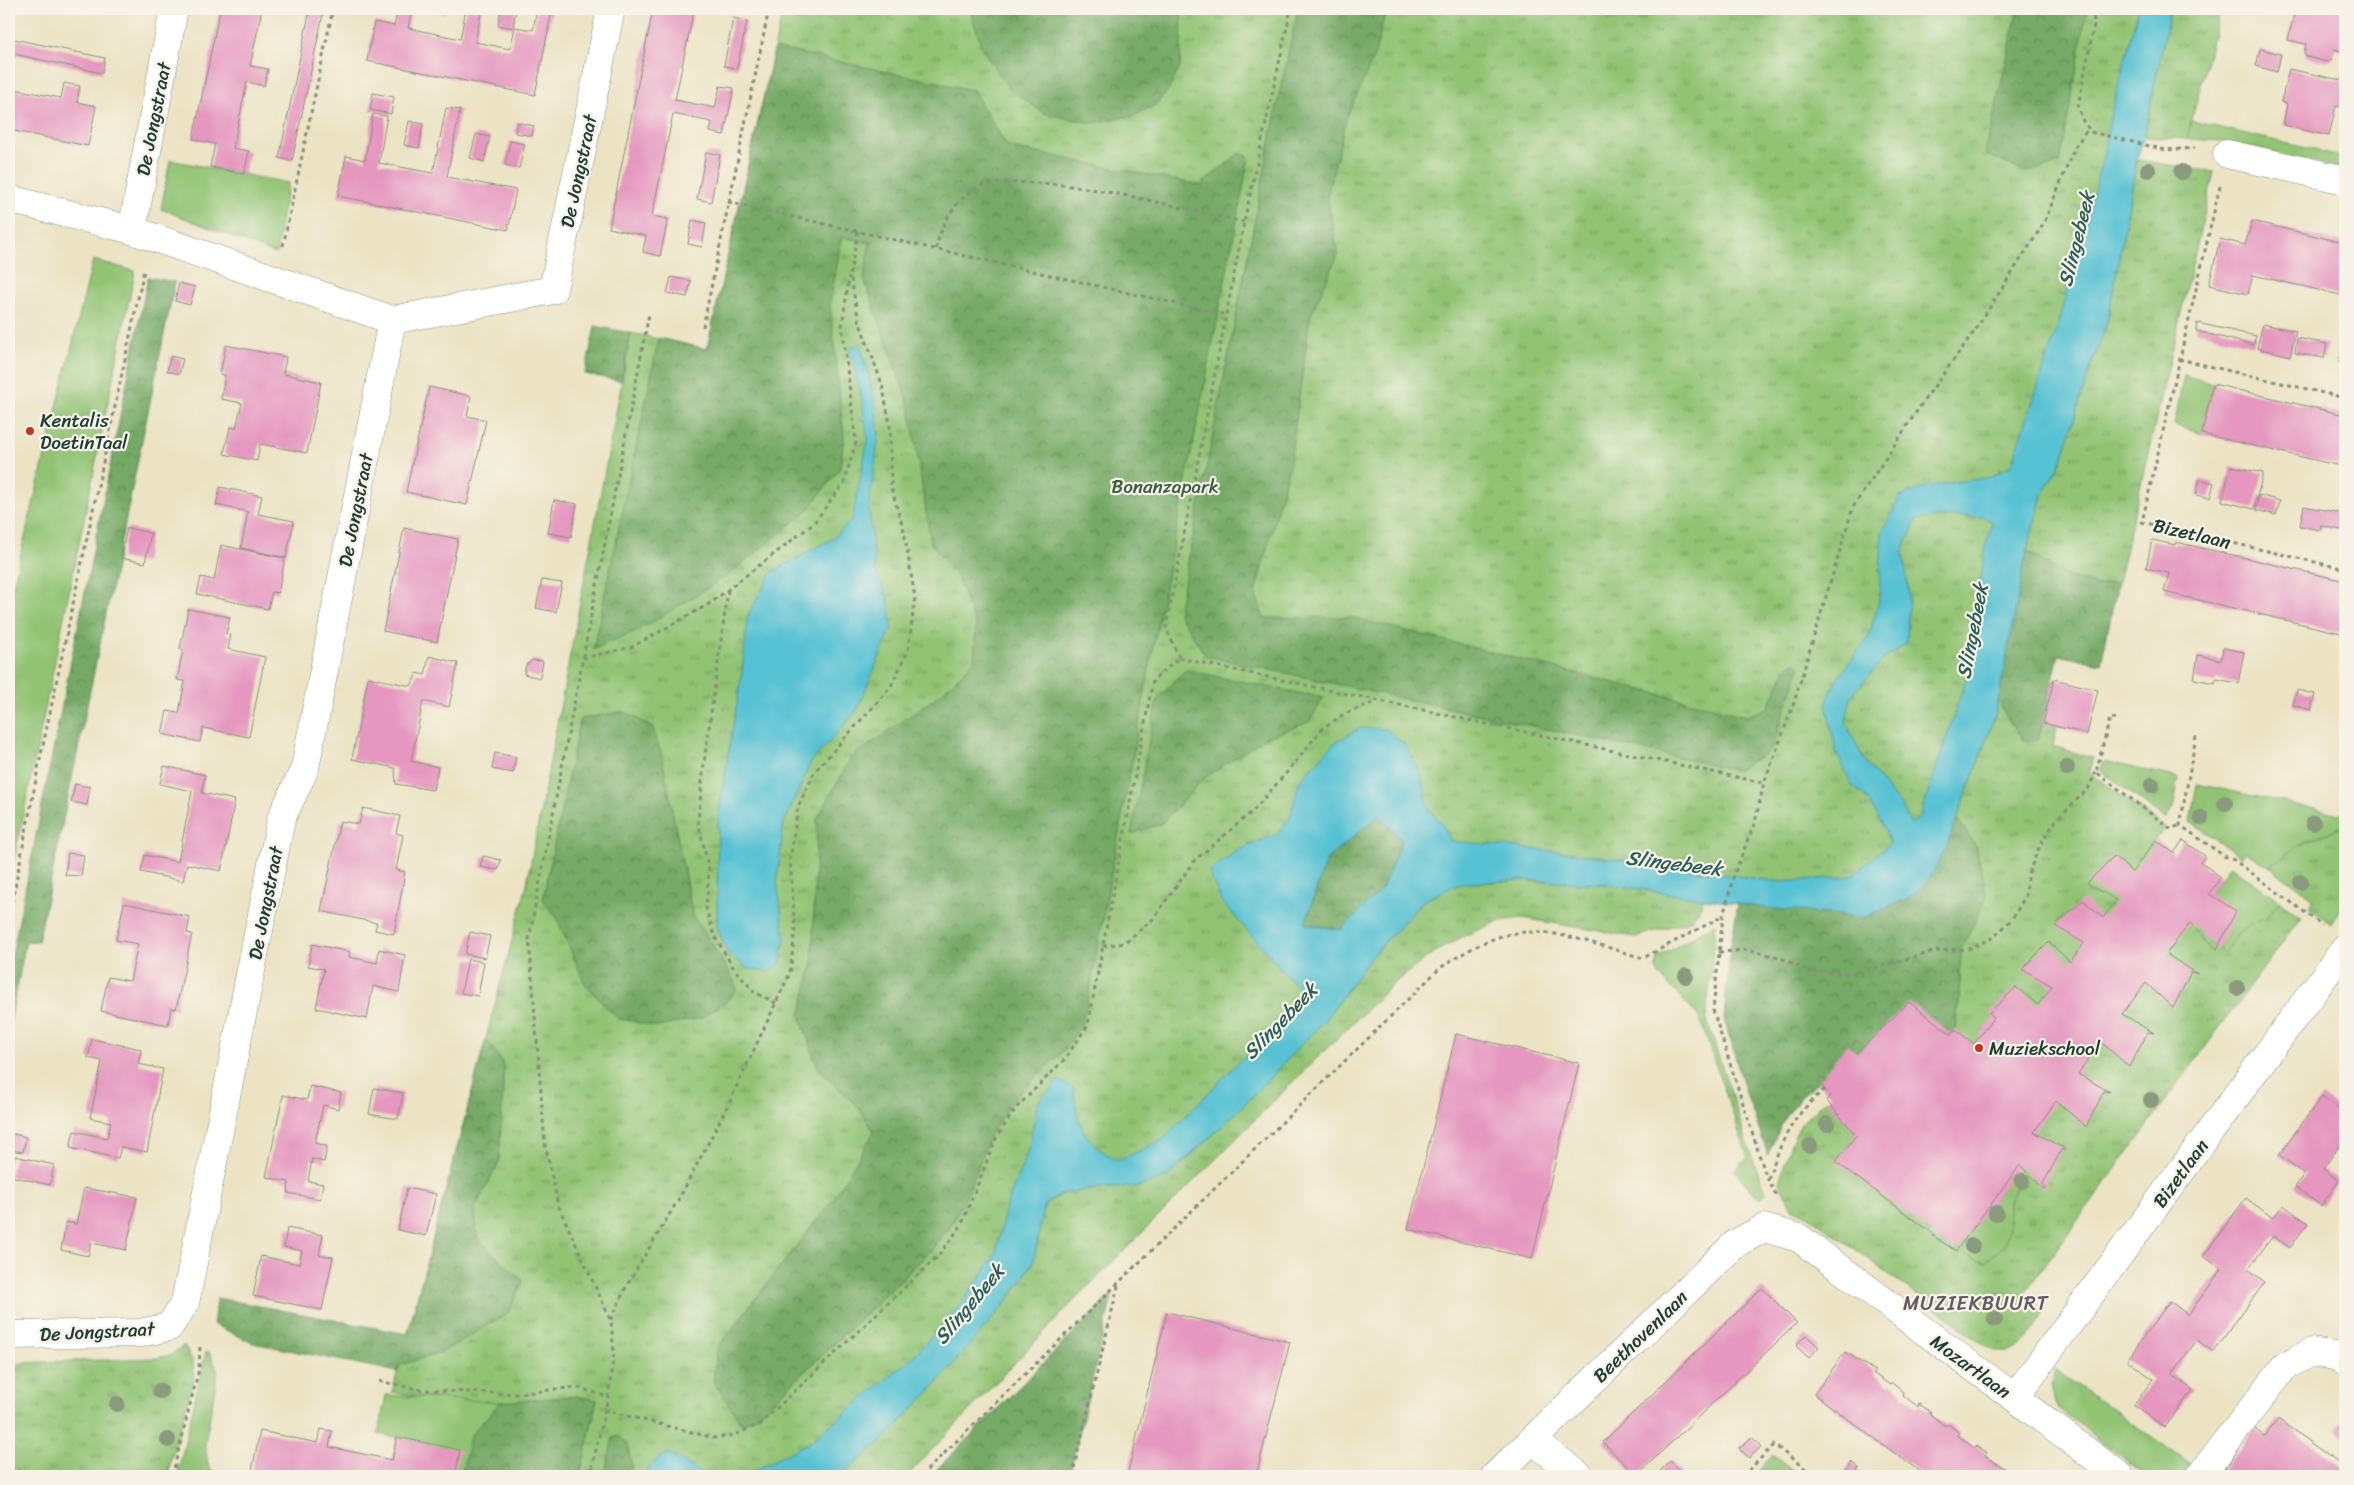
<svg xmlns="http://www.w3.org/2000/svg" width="2354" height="1485" viewBox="0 0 2354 1485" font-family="Sriracha,sans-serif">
<defs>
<pattern id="grass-tufts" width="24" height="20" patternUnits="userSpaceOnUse" patternTransform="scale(1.25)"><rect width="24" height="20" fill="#91c373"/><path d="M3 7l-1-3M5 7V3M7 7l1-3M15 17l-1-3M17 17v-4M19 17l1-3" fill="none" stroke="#76a05f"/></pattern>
<pattern id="forest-crowns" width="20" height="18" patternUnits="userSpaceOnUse" patternTransform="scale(1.25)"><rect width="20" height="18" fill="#74a965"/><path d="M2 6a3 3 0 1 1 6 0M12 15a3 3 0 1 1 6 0" fill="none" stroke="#5f8b54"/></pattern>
</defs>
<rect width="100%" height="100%" fill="#f7f3e8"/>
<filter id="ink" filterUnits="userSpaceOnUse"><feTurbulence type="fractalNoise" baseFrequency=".02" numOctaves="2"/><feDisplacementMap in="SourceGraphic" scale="10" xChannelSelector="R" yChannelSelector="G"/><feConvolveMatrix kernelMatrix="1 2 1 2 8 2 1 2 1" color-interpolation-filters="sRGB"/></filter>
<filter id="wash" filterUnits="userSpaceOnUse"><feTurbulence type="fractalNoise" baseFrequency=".0096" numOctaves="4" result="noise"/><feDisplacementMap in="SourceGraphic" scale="20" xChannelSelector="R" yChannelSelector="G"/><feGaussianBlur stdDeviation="1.12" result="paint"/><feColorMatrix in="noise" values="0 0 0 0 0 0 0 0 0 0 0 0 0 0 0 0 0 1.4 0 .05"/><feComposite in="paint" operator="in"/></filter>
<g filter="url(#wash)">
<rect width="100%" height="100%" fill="#ece3c5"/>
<g fill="url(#grass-tufts)" stroke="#588054">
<polygon points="783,9 2154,9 1938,826 1882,886 1768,898 1552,867 1431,883 1161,1160 1052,1179 1020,1274 801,1476 490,1476 505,1414 392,1392 526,888 631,333 707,349"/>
<polygon points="2170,9 2220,9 2187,139 2144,137"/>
<polygon points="2137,160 2214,172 2118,582 2097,586 2065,575 2027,551 2042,495 2062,460 2083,390 2108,319"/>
<path d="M1998,701L2010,723L2038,739L2043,723L2057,727L2053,746L2093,758L2089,772L2165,827L2156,840L2178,897L2280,901L2301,917L2022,1296L2044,1313C2028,1335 2022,1360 1992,1350L1809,1216L1792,1208L1779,1182L1791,1143L1802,1122L1826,1100L2001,1070L1951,1034L1955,1029L1959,1001L1961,949L1987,897L1976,847L1957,819L1995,716Z"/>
<polygon points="2345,826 2345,904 2331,924 2309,908 2314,899 2269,867 2303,843"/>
<polygon points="1520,880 1606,884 1704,898 1699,910 1690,921 1635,937 1522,918 1500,921 1464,936 1430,955 1392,985 1317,1058 1066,1309 907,1476 841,1476 883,1440 928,1393 1006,1303 1033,1263 1045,1204 1064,1193 1103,1188 1138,1187 1183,1163 1237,1112 1324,1021 1372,956 1423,901 1457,884"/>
<polygon points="184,1345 193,1361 194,1380 170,1463 169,1476 9,1476 9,1371 20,1363 156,1358 171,1355"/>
<polygon points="1773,1455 1801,1476 1752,1476"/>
</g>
<g fill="url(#forest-crowns)" stroke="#4a734c">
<polygon points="970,9 1179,9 1182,20 1180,67 1168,91 1155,105 1133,116 1092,123 1045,114 1009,89 982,49"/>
<polygon points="1298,9 1386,9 1375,54 1346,119 1327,196 1338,255 1310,317 1290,463 1255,593 1264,618 1351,617 1747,716 1768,708 1787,666 1795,662 1800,667 1771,750 1737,770 1206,656 1178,613 1277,106"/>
<polygon points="2018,9 2087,9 2060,164 2025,172 1985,154"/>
<polygon points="775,48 973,90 1007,147 1200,185 1240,153 1249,157 1153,649 1087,1004 1080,1028 1062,1052 1015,1097 990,1134 969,1191 948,1230 931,1251 761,1413 742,1424 713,1381 717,1348 834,1198 874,1132 859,1108 818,1068 800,1016 812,966 817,819 851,758 943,692 974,661 976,626 956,575 931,544 910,408 864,279 870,243 842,237 830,304 844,437 840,468 808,510 727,576 648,625 593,650 659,338 707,349"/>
<polygon points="148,277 175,282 38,942 26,941 9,1029 9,970"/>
<polygon points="595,326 631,333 621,381 585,374"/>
<polygon points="2027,551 2065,575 2097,586 2118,582 2101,664 2059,655 2038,740 2023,740 2010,723 1998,701"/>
<polygon points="1185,670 1324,698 1309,722 1265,738 1204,778 1161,824 1131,834 1157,700"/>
<polygon points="624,711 653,728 662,757 692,913 730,973 737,989 729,1000 701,1018 658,1027 617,1018 585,984 557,918 543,899 580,719"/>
<polygon points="1379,815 1402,840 1382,889 1341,930 1305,924 1326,860"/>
<polygon points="1957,819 1976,847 1987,897 1961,949 1959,1001 1955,1029 1951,1034 1818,1082 1798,1100 1782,1123 1768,1155 1747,1096 1724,1019 1730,950 1738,903 1865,917 1912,896 1930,878 1946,848"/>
<polygon points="486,1039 504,1065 499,1162 475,1208 477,1238 523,1281 508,1313 442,1352 400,1365 398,1372 253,1343 213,1324 217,1298 408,1334"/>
<polygon points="1113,1293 1069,1476 930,1476"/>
<polygon points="575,1396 597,1400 580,1476 461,1476 470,1436 500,1402"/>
<polygon points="618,1436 627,1443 632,1467 631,1476 604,1476 613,1438"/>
</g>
<g fill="#91c373" stroke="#588054">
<polygon points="2191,121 2345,157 2345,169 2223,141 2187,139"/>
<polygon points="170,160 288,183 276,254 161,209"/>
<polygon points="93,260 135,271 9,885 9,602"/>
<polygon points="2184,375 2213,384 2202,434 2174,425"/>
<polygon points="2104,761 2179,778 2173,808 2165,819 2100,770"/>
<polygon points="2197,784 2345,815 2345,826 2303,843 2269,867 2246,852 2241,857 2190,822"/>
<polygon points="2230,866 2280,901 2266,918 2254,922 2239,932 2224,953 2220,951 2209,894"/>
<polygon points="1716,923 1706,1018 1753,1160 1766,1192 1760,1199 1734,1171 1748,1158 1699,1017 1659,975 1656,968 1657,958"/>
<polygon points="2013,1174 2018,1185 2009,1201 2009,1226 2004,1246 1985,1262 1956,1251"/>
<polygon points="206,1352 210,1353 218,1372 205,1443 208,1465 216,1476 177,1476"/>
<path d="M2054,1369L2194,1466L2184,1476H2147L2058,1408C2049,1393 2050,1385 2054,1369Z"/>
<polygon points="386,1395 500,1402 470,1436 461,1476 326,1476 392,1460 397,1437 378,1434"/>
</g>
<g fill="#57c1d3" stroke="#3b7f84" fill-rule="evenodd">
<path d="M2138,9H2170L2144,137L2137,160L2108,319L2083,390L2062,460L2042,495L2027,551L1995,716L1946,848L1930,878L1912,896L1865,917L1766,908L1606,884L1520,880L1457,884L1423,901L1372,956L1324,1021L1237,1112L1167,1177L1138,1187L1103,1188L1064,1193L1045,1204L1033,1263L1006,1303L928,1393L883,1440L841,1476H744L810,1442L912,1358L964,1300L995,1256L1006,1207L1028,1150L1038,1102L1059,1080L1074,1089C1077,1128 1084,1141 1118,1161L1162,1140L1280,1020L1301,991L1221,901L1209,871L1237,851L1278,833L1290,818L1299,782L1334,743L1360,728L1386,729L1404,744L1420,770L1429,809L1442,824L1451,841L1574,853L1781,882L1852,876L1890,843L1880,819L1863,794L1853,787L1836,751L1826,703L1837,679L1869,636L1879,601L1882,532L1900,497L1928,486L1991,477L2012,464L2056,331L2105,149L2108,125ZM1952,516L1982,517L1993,522L1986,545L1966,679L1920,817L1911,824L1900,804L1865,762L1846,723L1851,696L1883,660L1907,643L1909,595L1903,551L1916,520ZM1379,815L1402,840L1382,889L1341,930L1305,924L1326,860Z"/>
<polygon points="860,344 873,391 879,434 869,507 875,569 889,601 892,628 856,712 811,762 784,823 777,881 785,939 780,964 769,972 748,969 727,952 717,926 718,816 742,673 748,615 772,572 832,539 852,520 868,440 861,395 849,348"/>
<polygon points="667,1453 707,1476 651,1476 649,1466"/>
</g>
<g id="blocks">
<g fill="#e597bf">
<polygon points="220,9 262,9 250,66 268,69 264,86 247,82 233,148 249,151 244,174 210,167 215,144 193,139"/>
<polygon points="310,9 324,9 292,161 279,158"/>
<polygon points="398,9 412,9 408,28 460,39 466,9 482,9 475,42 510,49 515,27 533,30 537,9 552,11 535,95 367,61 374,22 394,26"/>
<polygon points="432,9 446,9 445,14 431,11"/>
<polygon points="501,9 516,9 513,28 498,25"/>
<polygon points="653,9 694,9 675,100 715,108 720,86 734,88 724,135 710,132 712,122 673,114 652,216 668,219 660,256 643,252 646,236 609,228"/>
<polygon points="2295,9 2345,9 2345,52 2334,49 2332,59 2327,62 2307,57 2304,52 2306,44 2288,40"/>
<polygon points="733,18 747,21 737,68 724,66"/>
<polygon points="9,38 105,58 102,73 9,53"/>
<polygon points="2260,49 2281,54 2277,72 2256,66"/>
<polygon points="2289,69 2345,81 2343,108 2336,106 2329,136 2283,125 2287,104 2281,102"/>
<polygon points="64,83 80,86 77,102 96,106 88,146 9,130 9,88 61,98"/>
<polygon points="373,93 394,97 391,114 370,110"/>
<polygon points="446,108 460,110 447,177 516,190 508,230 338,196 346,156 365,160 373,114 387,116 379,163 433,173"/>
<polygon points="409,121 423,124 419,148 404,145"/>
<polygon points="517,122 534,126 532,136 515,133"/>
<polygon points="476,134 490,137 484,162 470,158"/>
<polygon points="510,141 525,144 519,168 505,165"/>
<polygon points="706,152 720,155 711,202 697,199"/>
<polygon points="692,220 706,223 702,247 688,244"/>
<polygon points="2252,221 2345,243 2345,296 2253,275 2248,294 2209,285 2220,239 2245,245"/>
<polygon points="9,257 14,258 9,276"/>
<polygon points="671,277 691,281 687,297 667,293"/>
<polygon points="179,283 195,287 190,305 175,301"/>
<polygon points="2197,323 2256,336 2253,345 2196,331"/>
<polygon points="2263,324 2296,331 2290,356 2257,348"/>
<polygon points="2297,338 2327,344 2324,358 2295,353"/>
<polygon points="2344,338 2345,338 2345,364 2339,363"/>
<polygon points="226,345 286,357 283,374 321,382 307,453 260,444 257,461 224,454 230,427 236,428 242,403 221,399 225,375 220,374"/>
<polygon points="171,356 183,359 179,374 167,371"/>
<polygon points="2213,384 2345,415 2345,467 2202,434"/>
<polygon points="429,387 471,396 467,416 486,420 467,505 406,492"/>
<polygon points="2231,466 2263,473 2254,509 2222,501"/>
<polygon points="2200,479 2214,483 2210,498 2196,495"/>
<polygon points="220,487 262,496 258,514 294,521 286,558 241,548 248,512 216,505"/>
<polygon points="2259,495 2280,501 2276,515 2256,510"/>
<polygon points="554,500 577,504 571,537 548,533"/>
<polygon points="2304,506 2345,514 2342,530 2321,526 2320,530 2300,526"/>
<polygon points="127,528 151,533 145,563 121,558"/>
<polygon points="404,528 458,539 437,642 383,631"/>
<polygon points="2152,540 2175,545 2176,542 2345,581 2345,634 2164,592 2169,573 2146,568"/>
<polygon points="221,545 285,558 278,593 272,592 268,609 197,594 201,577 214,580"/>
<polygon points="542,580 562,583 556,612 536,608"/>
<polygon points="188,609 230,617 226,634 231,635 228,649 265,657 249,737 203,728 200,742 162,734 167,711 179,713 185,681 177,680 183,650 180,649"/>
<polygon points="2223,648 2244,652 2238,683 2216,679 2215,683 2194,679 2198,655 2221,660"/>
<polygon points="429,656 458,663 449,707 423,701 411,761 438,767 433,790 396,784 395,768 352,759 368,677 411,686 417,673 425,675"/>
<polygon points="533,660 543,661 540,678 524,674 526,665"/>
<polygon points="2054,679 2098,690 2087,734 2043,723"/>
<polygon points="2297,690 2315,694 2311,710 2293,705"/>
<polygon points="495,753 516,757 513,773 492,769"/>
<polygon points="164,766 205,775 202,793 235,800 221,871 187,864 183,881 141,872 145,855 178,862 192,791 160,784"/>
<polygon points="75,784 90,787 87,805 71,802"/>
<polygon points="363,808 400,816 396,833 403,835 396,870 405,872 394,934 375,930 377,923 321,911 340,821 359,824"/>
<polygon points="2156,840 2174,853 2183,840 2205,856 2200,862 2221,877 2209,894 2236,911 2217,949 2190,923 2166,954 2198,974 2191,972 2173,1008 2146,983 2122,1014 2154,1033 2148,1032 2129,1067 2101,1042 2078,1074 2110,1092 2104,1091 2086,1127 2056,1101 2034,1132 2065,1149 2064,1151 2062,1149 2043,1184 2046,1187 2044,1189 2020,1165 1956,1251 1933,1236 1935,1235 1836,1162 1856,1135 1826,1100 1831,1096 1818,1082 1847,1044 1857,1053 1909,1002 1951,1034 1955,1029 1974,1044 1994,1017 1989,1013 2016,987 2038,1005 2052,986 2022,969 2049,942 2070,962 2084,943 2055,926 2083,900 2103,918 2116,900 2087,883 2114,856 2132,872"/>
<polygon points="68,853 84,855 81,876 65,875"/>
<polygon points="483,856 501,860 498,870 480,867"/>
<polygon points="124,903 190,917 187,933 192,934 176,1009 171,1008 168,1025 101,1011 108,977 130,981 138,944 116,940"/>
<polygon points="470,932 490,936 485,958 465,954"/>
<polygon points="312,944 350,952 349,957 377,963 379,949 405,955 399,992 373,986 367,1019 316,1008 324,969 308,966"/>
<polygon points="468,959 484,962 478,996 461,993"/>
<polygon points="1456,1034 1579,1063 1532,1259 1408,1229"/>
<polygon points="92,1039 141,1049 138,1064 163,1069 147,1152 121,1147 118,1158 70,1148 74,1131 107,1138 111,1122 90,1118 102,1061 88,1058"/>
<polygon points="310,1086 341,1093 338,1109 323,1105 315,1143 327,1146 324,1162 312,1159 308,1181 323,1184 320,1199 288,1193 289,1182 266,1177 283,1095 307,1100"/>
<polygon points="374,1088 403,1093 398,1119 369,1114"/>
<polygon points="2322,1096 2345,1113 2345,1138 2323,1169 2339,1181 2321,1206 2295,1187 2305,1174 2279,1155"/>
<polygon points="9,1133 26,1137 23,1152 9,1150"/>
<polygon points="15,1156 54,1165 50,1185 10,1176"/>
<polygon points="84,1188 137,1197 126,1250 91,1243 88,1256 61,1250 66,1222 76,1224"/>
<polygon points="407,1188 436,1194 426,1236 398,1230"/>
<polygon points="2246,1198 2273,1218 2283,1205 2308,1223 2290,1248 2273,1236 2248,1269 2265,1282 2213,1352 2197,1340 2172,1374 2193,1390 2164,1427 2134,1405 2153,1379 2127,1360 2170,1301 2188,1315 2222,1269 2203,1256"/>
<polygon points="287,1228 323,1235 319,1255 333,1257 322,1310 253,1296 261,1256 299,1264 302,1251 284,1247"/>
<polygon points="1762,1288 1797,1323 1636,1476 1603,1442"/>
<polygon points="1167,1312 1290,1342 1256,1476 1127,1476"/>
<polygon points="1806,1335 1819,1347 1809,1358 1796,1346"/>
<polygon points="1845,1352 1875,1371 1873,1373 1890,1385 1892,1383 1903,1392 1902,1394 1918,1407 1919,1404 1931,1412 1930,1414 1946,1426 1948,1424 1959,1433 1957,1435 1974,1448 1976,1446 1986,1453 1985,1456 2014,1474 2013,1476 1926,1476 1871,1436 1814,1394"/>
<polygon points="2345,1418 2345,1437 2336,1430"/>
<polygon points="2278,1419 2345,1468 2345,1476 2219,1476 2254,1428 2265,1436"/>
<polygon points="321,1429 332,1431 329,1447 392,1460 397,1437 460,1450 455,1476 251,1476 260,1431 318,1443"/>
<polygon points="1752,1437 1761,1447 1749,1458 1739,1448"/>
<polygon points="1670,1461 1682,1472 1678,1476 1661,1476 1658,1473"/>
<polygon points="1851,1462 1859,1468 1854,1476 1847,1476 1843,1474"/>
</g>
</g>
</g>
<g filter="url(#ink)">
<use href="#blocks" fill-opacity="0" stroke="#86907c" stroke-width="1"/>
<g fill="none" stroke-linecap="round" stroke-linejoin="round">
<defs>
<g id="minor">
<polyline points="2227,154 2345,180"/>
<polyline points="9,199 132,230 392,320 553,290 611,9"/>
<polyline points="132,230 174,9"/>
<polyline points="9,1335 140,1333 169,1327 185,1303 281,819 305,768 392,320"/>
<polyline points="2015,1397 2345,948"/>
<polyline points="1532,1440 1580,1476"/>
<polyline points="1495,1476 1735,1244 1764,1228 1799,1238 2120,1476"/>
<polyline points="2200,1476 2285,1366 2312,1352 2340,1357 2345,1361"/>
</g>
</defs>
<use href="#minor" stroke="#86907c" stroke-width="29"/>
<g stroke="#86907c" stroke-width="3" stroke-dasharray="4 4" stroke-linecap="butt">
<polyline points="2093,9 2094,25 2078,106 2083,121 2091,132 2166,150 2195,148"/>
<polyline points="2220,186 2142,522 2345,569"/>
<polyline points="728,202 1226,315"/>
<polyline points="283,246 333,9"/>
<path d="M936,249C941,224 956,197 981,186C988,183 998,183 1007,183C1079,179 1172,207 1244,222"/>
<polyline points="703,327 769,9"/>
<polyline points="2179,359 2345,398"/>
<polyline points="728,590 704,763 698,821 709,870 706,908 714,935 733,967 754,992 776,1003"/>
<polyline points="583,658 632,647 709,604 813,524 844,483 856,442 842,326 849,277"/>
<polyline points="1179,658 1166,628 1244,222 1291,9"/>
<polyline points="1179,658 1764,783"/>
<polyline points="2116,719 2110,718 2096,772 2171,829 2180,825"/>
<polyline points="2196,736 2180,825 2224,856 2234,860 2322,925"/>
<polyline points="9,918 39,764 144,270"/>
<polyline points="1103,946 1124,943 1153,919 1195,860 1253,811 1288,771 1322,729 1344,714 1375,702"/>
<polyline points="1719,952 1747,950 1779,957 1809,971 1851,974 1937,951 1969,949 1994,937 2012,919 2025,897 2029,872 2041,843 2057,819 2088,789 2096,772"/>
<path d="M1768,1179C1783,1138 1791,1117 1825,1089"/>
<polyline points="1776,1195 1766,1176 1713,1010 1723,916 1735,872 1755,822 1764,783 1792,709 1853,507 1923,402 1976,329 2044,223 2075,147 2088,128"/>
<polyline points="611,1320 626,1287 681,1195 728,1105 790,973 795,930 790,860 798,807 815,771 890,688 908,651 915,598 904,531 891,487 890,425 882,384 859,321 850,274 858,231"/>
<polyline points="379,1381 422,1390 515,1394 576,1387 608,1397"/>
<polyline points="604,1410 715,1438 734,1435 760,1424 938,1256 961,1226 997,1136 1017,1107 1064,1060 1088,1025 1153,680 1179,658"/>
<polyline points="173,1476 175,1464 199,1369 200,1343"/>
<polyline points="590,1476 608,1397 614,1353 611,1321 558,1205 545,1144 529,938 649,314"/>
<path d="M921,1476L1440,968C1463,953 1488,937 1516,933C1555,927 1606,948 1643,958L1723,916"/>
<polyline points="1072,1476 1119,1282"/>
<polyline points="1743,1476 1774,1445 1815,1476"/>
</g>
<use href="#minor" stroke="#fff" stroke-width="28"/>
</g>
<g fill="#8b9a7e">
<circle cx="2148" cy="170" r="8"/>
<circle cx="2182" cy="172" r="8"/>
<circle cx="2067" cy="768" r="8"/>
<circle cx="2152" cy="785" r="8"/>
<circle cx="2225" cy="803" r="8"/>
<circle cx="2201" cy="818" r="8"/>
<circle cx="2313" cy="823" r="8"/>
<circle cx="2301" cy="882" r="8"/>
<circle cx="1686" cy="976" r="8"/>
<circle cx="2237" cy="988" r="8"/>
<circle cx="2151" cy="1100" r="8"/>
<circle cx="1827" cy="1124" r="8"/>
<circle cx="1810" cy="1146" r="8"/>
<circle cx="2022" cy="1181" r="8"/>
<circle cx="1996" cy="1213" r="8"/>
<circle cx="1972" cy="1246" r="8"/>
<circle cx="1995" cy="1319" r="8"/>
<circle cx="160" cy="1391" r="8"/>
<circle cx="117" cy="1404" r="8"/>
<circle cx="168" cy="1440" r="8"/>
</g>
</g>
<g fill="#c8321e" stroke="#f7f3e8" stroke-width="2">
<circle cx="30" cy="431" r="5"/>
<circle cx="1979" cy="1048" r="5"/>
</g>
<g text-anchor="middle" stroke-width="4.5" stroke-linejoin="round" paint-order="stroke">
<g font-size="19" fill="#1f3d34" stroke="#f7f3e8">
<text transform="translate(153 119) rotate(-79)" y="7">De Jongstraat</text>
<text transform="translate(578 171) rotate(-78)" y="7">De Jongstraat</text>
<text transform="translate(355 510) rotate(-79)" y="7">De Jongstraat</text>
<text transform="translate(2192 533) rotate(13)" y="7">Bizetlaan</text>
<text transform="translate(265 903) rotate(-79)" y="7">De Jongstraat</text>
<text transform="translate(2180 1173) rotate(-54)" y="7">Bizetlaan</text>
<text transform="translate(97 1331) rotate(-3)" y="7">De Jongstraat</text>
<text transform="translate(1640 1336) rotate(-44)" y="7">Beethovenlaan</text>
<text transform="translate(1971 1366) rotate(36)" y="7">Mozartlaan</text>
</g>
<g font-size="19" fill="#1f3d34" stroke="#f7f3e8" text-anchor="start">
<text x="40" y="427">Kentalis<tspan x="40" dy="22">DoetinTaal</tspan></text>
<text x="1989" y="1055">Muziekschool</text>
</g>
<g font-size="19" fill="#3c5e44" stroke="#f7f3e8">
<text x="1165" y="493">Bonanzapark</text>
</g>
<g font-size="20" font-style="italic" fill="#2d5e5c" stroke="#f7f3e8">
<text transform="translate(2076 239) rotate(-76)" y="7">Slingebeek</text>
<text transform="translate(1972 631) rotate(-79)" y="7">Slingebeek</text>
<text transform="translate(1674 863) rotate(7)" y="7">Slingebeek</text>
<text transform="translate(1280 1021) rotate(-46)" y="7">Slingebeek</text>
<text transform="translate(969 1304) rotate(-50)" y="7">Slingebeek</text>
</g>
<g font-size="20" letter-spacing="1" fill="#645c65" stroke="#f7f3e8">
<text x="1976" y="1310">MUZIEKBUURT</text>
</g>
</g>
<rect width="2354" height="1485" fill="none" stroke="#f7f3e8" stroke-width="30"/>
</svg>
